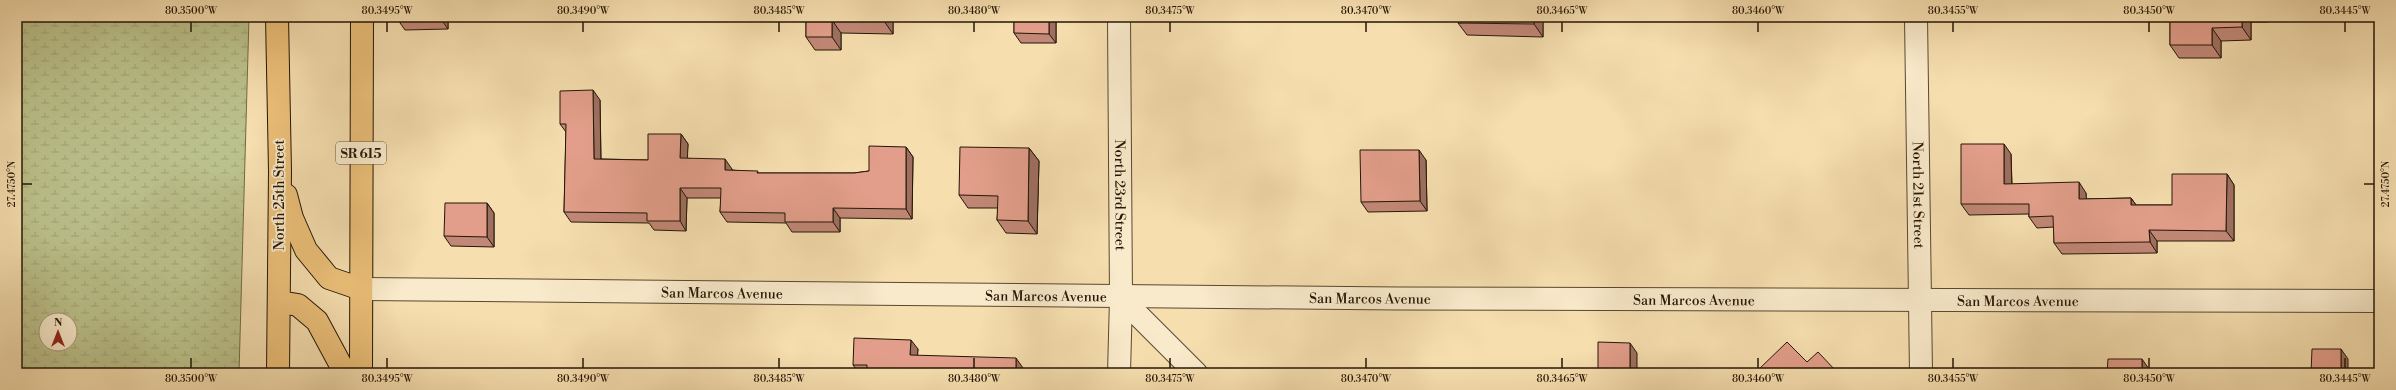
<svg xmlns="http://www.w3.org/2000/svg" width="2396" height="390" viewBox="0 0 2396 390" font-family="'Libre Bodoni',serif">
<defs>
<pattern id="wetland-marsh" width="20" height="14" patternUnits="userSpaceOnUse"><rect width="20" height="14" fill="#bbc18b"/><path d="M1 5h8M5 5V1M11 12h8M15 12V8" fill="none" stroke="#a0a576"/></pattern>
</defs>
<rect width="100%" height="100%" fill="#f6deaf"/>
<filter id="stains"><feTurbulence type="fractalNoise" baseFrequency=".005" numOctaves="4"/><feColorMatrix values="0 0 0 0 .2 0 0 0 0 .09 0 0 0 0 .02 0 0 0 .5 -.17"/></filter>
<radialGradient id="worn" r=".72"><stop offset=".6" stop-color="#630" stop-opacity="0"/><stop offset="1" stop-color="#630" stop-opacity=".3"/></radialGradient>
<path fill="url(#wetland-marsh)" stroke="#6f6c48" fill-rule="evenodd" d="M17,17H249L239,373H17ZM46,320H70V344H46Z"/>
<g fill="none" stroke-linecap="round" stroke-linejoin="round">
<defs>
<g id="minor">
<path id="s1" d="M1119,17L1121,298L1119,373"/>
<path id="s2" d="M1916,17L1921,373"/>
<path id="s3" d="M361,289C1034,297 1706,302 2379,301"/>
<polyline points="1121,298 1196,373"/>
</g>
<g id="primary">
<polyline points="277,17 280,171 278,373"/>
<polyline points="286,195 292,218 306,250 329,278 361,289"/>
<polyline points="279,302 298,305 317,321 345,373"/>
<polyline points="361,373 362,17"/>
</g>
</defs>
<use href="#minor" stroke="#584830" stroke-width="24"/>
<use href="#primary" stroke="#231606" stroke-width="24"/>
<use href="#minor" stroke="#f9eacb" stroke-width="22"/>
<use href="#primary" stroke="#ebbf78" stroke-width="22"/>
</g>
<g fill="#c28877" stroke="#231606">
<polygon points="398,17 448,17 448,29 405,30 398,20"/>
<polygon points="732,17 774,17 774,18"/>
<polygon points="806,17 893,17 893,34 841,33 841,50 815,50 806,37"/>
<polygon points="1014,17 1056,17 1056,43 1021,43 1014,33"/>
<polygon points="1327,17 1399,17 1399,19 1328,20"/>
<polygon points="1543,17 1543,37 1467,35 1458,23"/>
<polygon points="1984,17 1998,17 1985,18"/>
<polygon points="2170,17 2268,17 2268,22 2251,22 2251,40 2221,41 2221,58 2179,58 2170,45"/>
<polygon points="600,100 601,159 648,160 681,134 688,144 687,158 732,169 732,170 760,173 854,173 869,171 906,147 913,157 912,219 840,218 840,232 792,232 786,223 727,222 720,212 721,198 687,198 686,231 654,230 649,223 571,222 564,212 566,132 560,124"/>
<polygon points="1029,148 1039,161 1037,234 1006,233 997,220 998,208 968,208 959,195"/>
<polygon points="2011,154 2012,184 2086,193 2086,199 2131,198 2136,205 2172,205 2227,174 2234,185 2234,241 2157,241 2157,253 2062,254 2054,243 2054,227 2037,228 2029,217 2029,214 1969,215 1961,204"/>
<polygon points="1426,160 1427,211 1368,212 1361,202"/>
<polygon points="487,203 494,213 494,247 451,246 444,236"/>
<polygon points="918,349 917,356 1023,368 1023,373 859,373 853,365"/>
</g>
<g fill="#9e6f61" stroke="#231606">
<polygon points="441,17 448,17 448,29 441,19"/>
<polygon points="884,17 893,17 893,34 884,21"/>
<polygon points="1049,17 1056,17 1056,43 1049,34"/>
<polygon points="1534,17 1543,17 1543,37 1534,24"/>
<polygon points="2242,17 2247,17 2251,22 2251,40 2242,27"/>
<polygon points="2265,17 2268,17 2268,22"/>
<polygon points="832,20 841,33 841,50 832,37"/>
<polygon points="2212,28 2221,41 2221,58 2212,45"/>
<polygon points="593,90 600,100 601,169 594,159"/>
<polygon points="681,134 688,144 687,168 680,158"/>
<polygon points="2004,144 2011,154 2012,195 2004,184"/>
<polygon points="906,147 913,157 912,219 906,209"/>
<polygon points="1029,148 1039,161 1037,234 1028,221"/>
<polygon points="1419,150 1426,160 1427,211 1420,201"/>
<polygon points="725,159 732,169 732,180 725,170"/>
<polygon points="2227,174 2234,185 2234,241 2226,231"/>
<polygon points="2079,182 2086,193 2087,210 2079,199"/>
<polygon points="680,188 687,198 686,231 680,221"/>
<polygon points="2131,198 2139,209 2131,205"/>
<polygon points="487,203 494,213 494,247 487,237"/>
<polygon points="833,208 840,218 840,232 833,222"/>
<polygon points="2149,230 2157,241 2157,253 2150,242"/>
<polygon points="911,340 918,349 917,365 910,355"/>
<polygon points="1630,343 1637,353 1637,373 1630,373"/>
<polygon points="2341,349 2348,359 2348,373 2341,373"/>
<polygon points="1016,358 1023,368 1023,373 1016,373"/>
<polygon points="2142,359 2149,369 2149,373 2142,373"/>
</g>
<g fill="#e29e8a" stroke="#231606">
<polygon points="398,17 441,17 441,19 398,20"/>
<polygon points="806,17 884,17 884,21 832,20 832,37 806,37"/>
<polygon points="1014,17 1049,17 1049,34 1014,33"/>
<polygon points="1458,17 1534,17 1534,24 1458,23"/>
<polygon points="2170,17 2242,17 2242,27 2212,28 2212,45 2170,45"/>
<polygon points="593,90 594,159 648,160 648,134 681,134 680,158 725,159 725,170 758,171 757,173 854,173 869,171 869,146 906,147 906,209 833,208 833,222 785,222 785,213 720,212 721,188 680,188 680,221 647,221 647,213 564,212 566,124 560,124 560,91"/>
<polygon points="1961,144 2004,144 2004,184 2079,182 2079,199 2131,198 2131,205 2172,205 2172,174 2227,174 2226,231 2149,230 2150,242 2054,243 2053,216 2029,217 2029,204 1961,204"/>
<polygon points="960,147 1029,148 1028,221 997,220 998,196 959,195"/>
<polygon points="1360,150 1419,150 1420,201 1361,202"/>
<polygon points="445,203 487,203 487,237 444,236"/>
<polygon points="854,338 911,340 910,355 1016,358 1016,373 867,373 867,365 853,365"/>
<polygon points="1598,342 1630,343 1630,373 1598,373"/>
<polygon points="1787,342 1807,362 1818,352 1837,372 1835,373 1759,373 1757,371"/>
<polygon points="2312,349 2341,349 2341,373 2311,373"/>
<polygon points="2108,359 2142,359 2142,373 2107,373"/>
<polygon points="416,372 479,373 416,373"/>
</g>
<path fill="none" stroke="#231606" stroke-width="1.5" d="M191,22V32M387,22V32M583,22V32M779,22V32M974,22V32M1170,22V32M1366,22V32M1562,22V32M1758,22V32M1953,22V32M2149,22V32M2345,22V32M22,184H32M2364,184H2374M191,358V368M387,358V368M583,358V368M779,358V368M974,358V368M1170,358V368M1366,358V368M1562,358V368M1758,358V368M1953,358V368M2149,358V368M2345,358V368"/>
<g text-anchor="middle" stroke-width="3.5" stroke-linejoin="round" paint-order="stroke">
<rect fill="#f9eacb" stroke="#635641" stroke-width="1" x="336" y="142" width="50" height="22" rx="3"/>
<g font-size="13" font-weight="bold" fill="#231606">
<text x="361" y="158">SR 615</text>
</g>
<g font-size="14" fill="#231606" stroke="#f9eacb">
<text transform="translate(279 195) rotate(-90)" y="5">North 25th Street</text>
<text dy="5" stroke="none"><textPath href="#s1" startOffset="178">North 23rd Street</textPath></text>
<text dy="5" stroke="none"><textPath href="#s2" startOffset="178">North 21st Street</textPath></text>
<text dy="5" stroke="none"><textPath href="#s3" startOffset="361">San Marcos Avenue</textPath></text>
<text dy="5" stroke="none"><textPath href="#s3" startOffset="685">San Marcos Avenue</textPath></text>
<text dy="5" stroke="none"><textPath href="#s3" startOffset="1009">San Marcos Avenue</textPath></text>
<text dy="5" stroke="none"><textPath href="#s3" startOffset="1333">San Marcos Avenue</textPath></text>
<text dy="5" stroke="none"><textPath href="#s3" startOffset="1657">San Marcos Avenue</textPath></text>
</g>
</g>
<rect width="2396" height="390" fill="none" stroke="#f6deaf" stroke-width="44"/>
<g transform="translate(58 332)"><circle r="19" fill="#f9eacb" stroke="#a3957c"/>
<path d="M0-3L7 15L0 10L-7 15Z" fill="#8f2418"/>
<text y="-6" font-size="11" font-weight="bold" text-anchor="middle" fill="#231606">N</text>
</g>
<rect x="22" y="22" width="2352" height="346" fill="none" stroke="#231606" stroke-width="1.5"/>
<g font-size="10" text-anchor="middle" fill="#231606">
<text x="191" y="14">80.3500°W</text>
<text x="387" y="14">80.3495°W</text>
<text x="583" y="14">80.3490°W</text>
<text x="779" y="14">80.3485°W</text>
<text x="974" y="14">80.3480°W</text>
<text x="1170" y="14">80.3475°W</text>
<text x="1366" y="14">80.3470°W</text>
<text x="1562" y="14">80.3465°W</text>
<text x="1758" y="14">80.3460°W</text>
<text x="1953" y="14">80.3455°W</text>
<text x="2149" y="14">80.3450°W</text>
<text x="2345" y="14">80.3445°W</text>
<text transform="translate(11 184) rotate(-90)" y="4">27.4750°N</text>
<text transform="translate(2385 184) rotate(-90)" y="4">27.4750°N</text>
<text x="191" y="382">80.3500°W</text>
<text x="387" y="382">80.3495°W</text>
<text x="583" y="382">80.3490°W</text>
<text x="779" y="382">80.3485°W</text>
<text x="974" y="382">80.3480°W</text>
<text x="1170" y="382">80.3475°W</text>
<text x="1366" y="382">80.3470°W</text>
<text x="1562" y="382">80.3465°W</text>
<text x="1758" y="382">80.3460°W</text>
<text x="1953" y="382">80.3455°W</text>
<text x="2149" y="382">80.3450°W</text>
<text x="2345" y="382">80.3445°W</text>
</g>
<rect width="100%" height="100%" filter="url(#stains)"/>
<rect width="100%" height="100%" fill="url(#worn)"/>
</svg>
